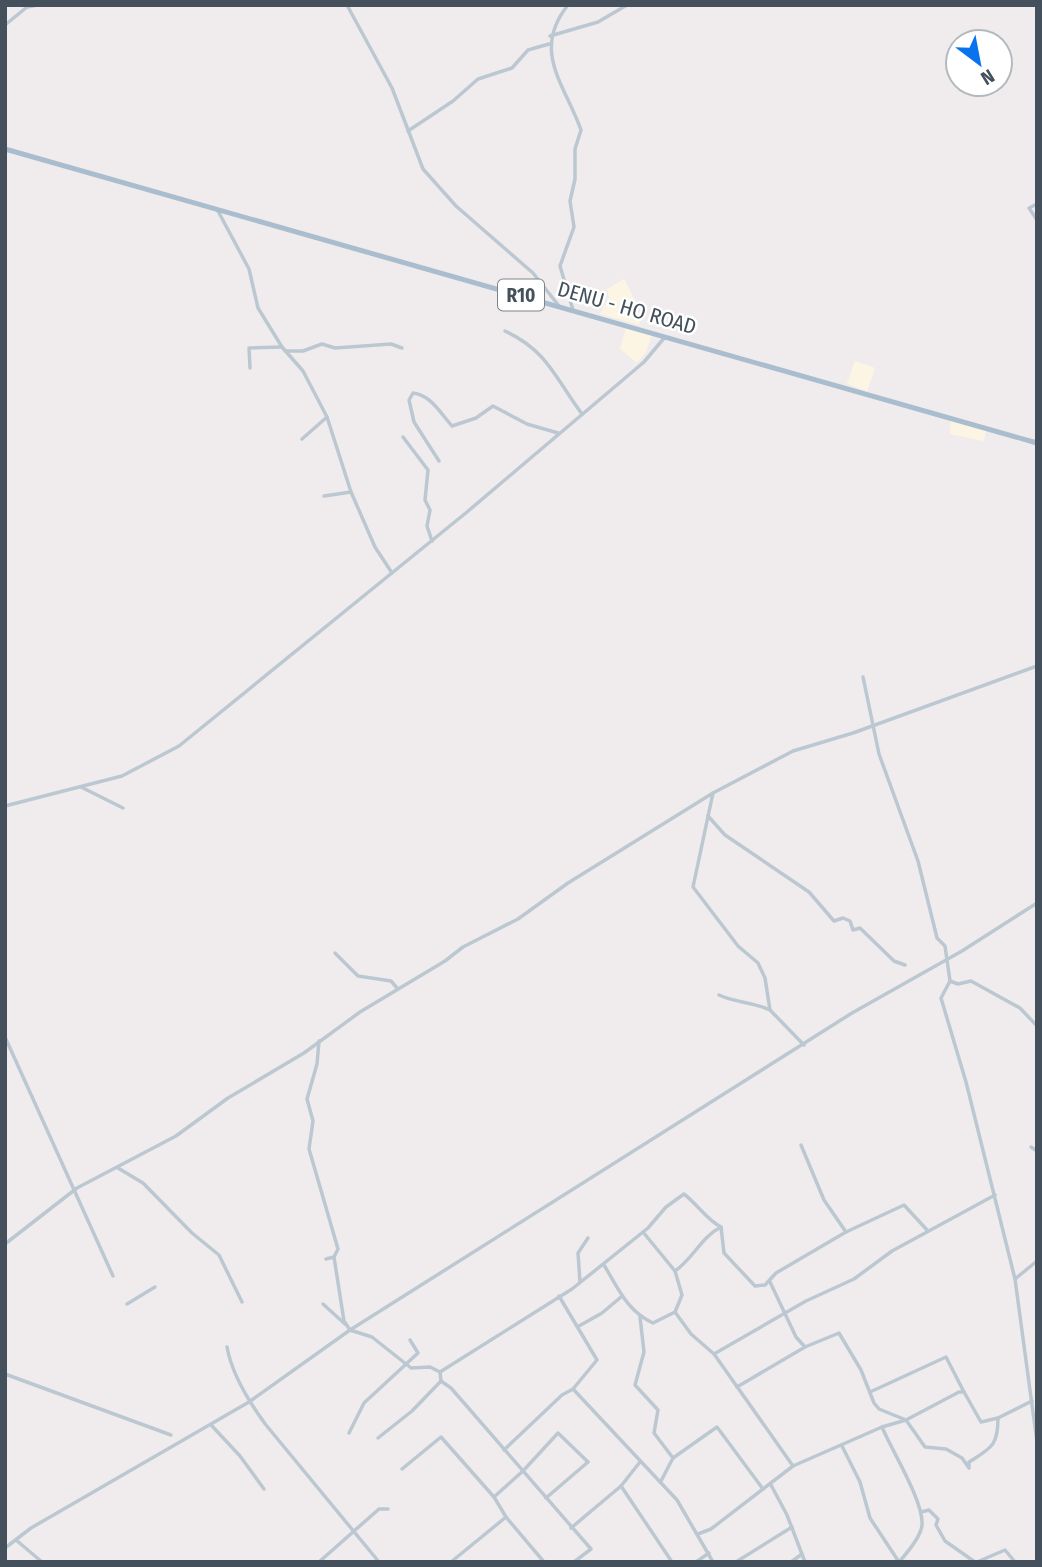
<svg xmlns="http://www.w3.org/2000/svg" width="1042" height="1567" viewBox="0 0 1042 1567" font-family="'Fira Sans Condensed',sans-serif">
<rect width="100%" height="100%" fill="#f0eced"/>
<g fill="#fdf5e3">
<polygon points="624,279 637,305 640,325 600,314 609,297 607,289"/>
<polygon points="626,328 652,334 646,352 637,363 620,349"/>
<polygon points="855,361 875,368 867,391 847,384"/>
<polygon points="951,420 986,430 984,441 950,434"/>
</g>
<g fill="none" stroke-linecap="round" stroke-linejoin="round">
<g stroke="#bcc8d1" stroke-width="3.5">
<polyline points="347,5 392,88 423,169 456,206 533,273 559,306"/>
<path d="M568,5C531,51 565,85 581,130L575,149V179L570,201L574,227L560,266L573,310"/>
<polyline points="5,25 27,7 38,5"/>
<polyline points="550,36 598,22 627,5"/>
<polyline points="408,131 453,101 478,79 512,68 528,50 549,44"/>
<polyline points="1037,204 1029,208 1037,220"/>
<polyline points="218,211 249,269 258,308 282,347 303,371 327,417 351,492 375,547 392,573"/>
<path d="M505,331C548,351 555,378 582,414"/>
<polyline points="285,351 303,351 322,344 335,348 391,344 402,348"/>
<polyline points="250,368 249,348 282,347"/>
<polyline points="403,437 428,470 425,500 430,510 427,526 432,541"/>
<polyline points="302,439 327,417"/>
<path d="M439,461L414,422L409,400L413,393C431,395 441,414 452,426L476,418L493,406L527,424L558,433"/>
<polyline points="324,496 351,492"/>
<polyline points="863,677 879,754 918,861 937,938 945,946 950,981"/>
<polyline points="81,787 123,808"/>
<polyline points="713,793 693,887 738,946 758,963 765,978 770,1010 804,1045"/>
<polyline points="5,806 122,776 179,746 467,512 644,362 665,337"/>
<polyline points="708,816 725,835 809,892 834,921 843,918 850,921 853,930 860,928 894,961 905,965"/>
<polyline points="335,953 358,976 391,981 397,988"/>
<path d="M719,995C736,1003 754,1002 770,1010"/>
<polyline points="1037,1026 1020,1008 971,981 958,984 950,981 941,998 966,1082 1015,1279 1037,1442"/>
<polyline points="5,1037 113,1276"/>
<polyline points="319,1041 317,1064 307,1099 313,1121 309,1149 338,1249 334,1257 326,1259"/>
<polyline points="801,1145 824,1200 846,1232"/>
<polyline points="1031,1147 1037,1151"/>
<polyline points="118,1168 143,1183 192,1233 219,1255 242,1302"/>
<polyline points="643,1232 675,1271 682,1295 675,1312 691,1334 714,1354 793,1466"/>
<polyline points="5,1244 77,1188 176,1136 228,1098 304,1053 360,1012 445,961 463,947 518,919 568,883 713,793 793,751 853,733 1037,666"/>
<polyline points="334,1257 344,1321 350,1330 372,1337 411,1368 430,1367 440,1372 441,1381 451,1388 591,1549 574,1562"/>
<path d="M604,1265C618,1288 627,1311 653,1323L675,1312"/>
<path d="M675,1271C693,1259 701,1237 721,1227"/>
<polyline points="1015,1279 1037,1261"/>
<polyline points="580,1282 578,1253 588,1238"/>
<polyline points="770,1282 796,1337 805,1347"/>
<polyline points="127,1304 155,1287"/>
<polyline points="323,1304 345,1324"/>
<polyline points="640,1317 644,1352 635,1385 658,1410 654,1433 673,1458"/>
<polyline points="579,1326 602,1313 621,1297"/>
<path d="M227,1347C232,1375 249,1402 266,1425L379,1562"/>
<polyline points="714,1354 806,1301 854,1279 892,1251 995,1195"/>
<path d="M440,1372L572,1289L648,1228L666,1207L684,1194C697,1204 707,1220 721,1227L724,1253L755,1286L765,1285L776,1273L846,1232L904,1205L928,1231"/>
<polyline points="5,1374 171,1435"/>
<path d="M737,1387L805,1347L839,1333L861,1370L874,1403L879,1409L906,1420L925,1447L946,1449L962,1458L969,1468V1462C991,1448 998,1446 998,1418"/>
<polyline points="573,1389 677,1500 713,1562"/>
<polyline points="870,1392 946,1357 964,1392"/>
<polyline points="212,1426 240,1456 264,1489"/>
<polyline points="349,1433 364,1403 418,1353 410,1340"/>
<polyline points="378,1438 412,1411 441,1381"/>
<polyline points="842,1446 860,1482 870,1518 899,1562"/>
<polyline points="504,1450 562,1395 573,1389 597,1360 559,1296"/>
<polyline points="402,1469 441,1437 494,1497"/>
<polyline points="661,1481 673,1458 717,1427 763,1489"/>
<polyline points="771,1485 787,1515 805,1562"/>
<polyline points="621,1486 672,1562"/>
<polyline points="921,1512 929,1510 938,1519 936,1525 945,1541 975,1562"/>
<polyline points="506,1517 544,1562"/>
<polyline points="571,1528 621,1486 640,1462"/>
<polyline points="698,1534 711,1529 793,1466 882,1427"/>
<polyline points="16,1540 42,1562"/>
<polyline points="5,1548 31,1528 249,1402 350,1330 852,1013 962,951 1037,903"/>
<polyline points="319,1562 379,1509 388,1509"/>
<polyline points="451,1562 506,1517 494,1497 523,1471 558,1433 588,1462 546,1498"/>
<polyline points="696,1562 709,1553"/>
<polyline points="736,1562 792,1527"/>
<polyline points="791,1562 802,1554"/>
<path d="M899,1562C907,1553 921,1537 922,1525C924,1502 892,1451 882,1427L906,1420L959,1392H964L981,1422L998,1418L1032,1401"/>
<polyline points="977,1562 1005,1550 1015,1562"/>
</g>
<polyline stroke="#aabdcf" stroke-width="5" points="5,149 1037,443"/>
</g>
<g text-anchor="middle" stroke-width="5" stroke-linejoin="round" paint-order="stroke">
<rect fill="#fff" stroke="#7c858d" stroke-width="2" x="498" y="279.5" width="46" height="31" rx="5"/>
<g font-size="19" font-weight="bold" fill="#44515c">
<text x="521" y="302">R10</text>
</g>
<g font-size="21" fill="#44515c" stroke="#fff">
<text transform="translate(627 308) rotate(16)" y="7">DENU - HO ROAD</text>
</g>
</g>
<rect width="1042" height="1567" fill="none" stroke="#44515c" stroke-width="14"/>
<g transform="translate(979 63) rotate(148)"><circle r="33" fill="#ffffff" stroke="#b4b9be" stroke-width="2"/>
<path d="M0-5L12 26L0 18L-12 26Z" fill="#0973ed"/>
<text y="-10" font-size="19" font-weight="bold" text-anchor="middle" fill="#44515c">N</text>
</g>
</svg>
